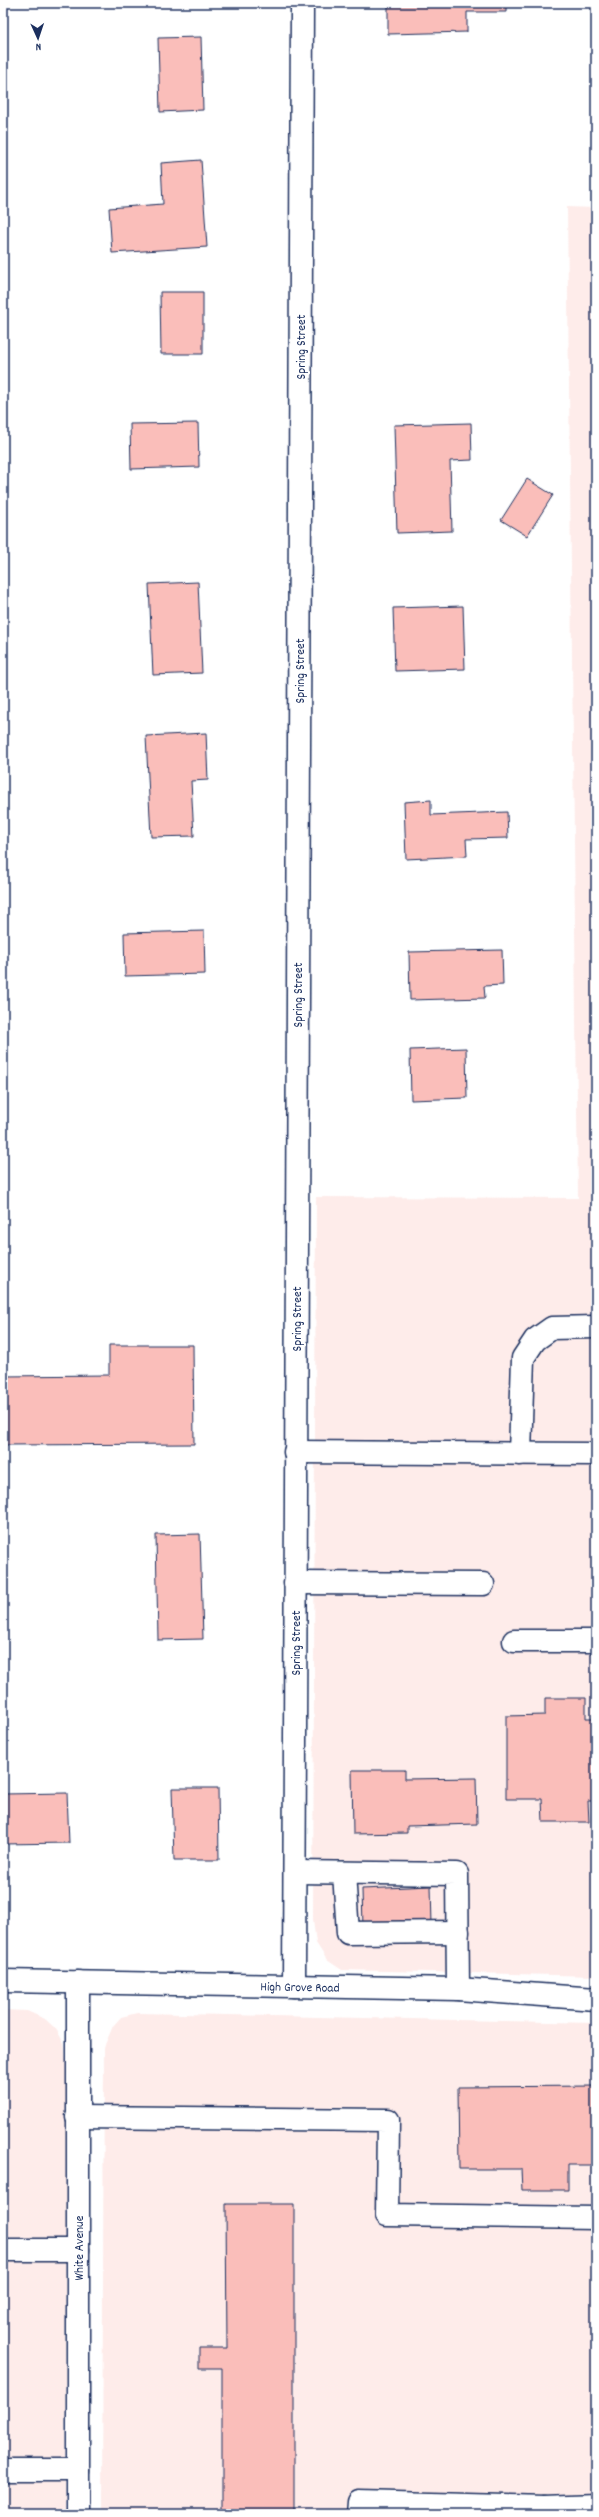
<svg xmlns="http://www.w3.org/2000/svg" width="599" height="2517" viewBox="0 0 599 2517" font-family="Dekko,sans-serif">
<rect width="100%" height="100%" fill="#fff"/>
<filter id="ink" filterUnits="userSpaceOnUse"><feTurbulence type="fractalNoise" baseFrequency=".025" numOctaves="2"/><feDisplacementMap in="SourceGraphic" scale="8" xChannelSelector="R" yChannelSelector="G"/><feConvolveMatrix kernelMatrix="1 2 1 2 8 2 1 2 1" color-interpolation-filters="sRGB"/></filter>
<g filter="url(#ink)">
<g fill="#feecea">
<polygon points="567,207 596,208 596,1976 342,1970 327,1960 316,1943 313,1920 316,1197 578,1198"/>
<polygon points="3,2010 27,2011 45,2019 56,2029 64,2043 66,2062 65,2514 3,2514"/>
<polygon points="137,2013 596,2023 596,2514 102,2514 104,2047 113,2026 121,2017"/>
</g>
<g fill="#fabeba" stroke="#1b2f5e">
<polygon points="388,3 506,3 506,12 467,12 467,32 388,34"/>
<polygon points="201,37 203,110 160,112 158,38"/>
<polygon points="201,160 207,247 112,253 109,208 163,204 161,163"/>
<polygon points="160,292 203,292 203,354 161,354"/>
<polygon points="198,423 199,467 131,469 130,424"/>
<polygon points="471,423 472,460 450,461 452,531 397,533 394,425"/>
<polygon points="527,479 553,495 527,536 501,520"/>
<polygon points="198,582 202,673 153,675 149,584"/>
<polygon points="463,606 465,669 395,671 393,608"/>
<polygon points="206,733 208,780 191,781 194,836 151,837 146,736"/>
<polygon points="431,800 431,815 507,812 508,838 466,839 467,856 406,859 404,802"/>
<polygon points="204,931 205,974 125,976 124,933"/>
<polygon points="502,950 503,985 484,986 485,998 410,1000 409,952"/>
<polygon points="466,1048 467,1098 411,1100 410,1050"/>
<polygon points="109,1345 193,1345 194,1444 3,1445 3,1376 109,1375"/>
<polygon points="200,1534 203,1639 158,1640 156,1535"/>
<polygon points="545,1698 586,1698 586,1718 596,1718 596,1801 588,1801 589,1822 543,1822 542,1799 506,1799 506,1716 545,1715"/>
<polygon points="352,1770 405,1770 405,1779 476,1778 477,1824 407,1826 407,1833 353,1834"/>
<polygon points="172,1788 218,1788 219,1860 174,1860"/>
<polygon points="67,1793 69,1843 3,1844 3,1794"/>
<polygon points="431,1886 432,1925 363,1927 362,1889"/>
<polygon points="596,2086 596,2165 568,2165 568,2190 522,2190 521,2169 459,2169 458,2087"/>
<polygon points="226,2204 294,2204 294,2514 222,2514 222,2368 199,2368 199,2348 227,2348"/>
</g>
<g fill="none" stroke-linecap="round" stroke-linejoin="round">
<defs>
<g id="minor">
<polyline points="295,1452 596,1454"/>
<polyline points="520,1454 523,1358 535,1340 552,1328 596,1327"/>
<polyline points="295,1583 483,1584"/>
<polyline points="514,1641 596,1641"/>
<polyline points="295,1872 457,1874 458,1989"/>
<polyline points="344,1873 348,1933 458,1932"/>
<polyline points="3,1981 458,1989 596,1999"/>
<polyline points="294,1986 302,3"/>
<polyline points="77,2117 388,2120 387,2215 596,2218"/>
<polyline points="3,2250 78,2250"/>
<polyline points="3,2470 78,2470"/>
<polyline points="545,2507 596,2505"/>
<polyline points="78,2514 78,1982"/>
<polyline points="358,2514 359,2502 545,2507 545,2514"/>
</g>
</defs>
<use href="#minor" stroke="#1b2f5e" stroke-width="25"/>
<use href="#minor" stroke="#fff" stroke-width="22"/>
</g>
</g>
<g text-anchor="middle" stroke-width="4" stroke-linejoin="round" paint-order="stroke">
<g font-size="13" fill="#1b2f5e" stroke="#fff">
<text transform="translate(300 347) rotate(-90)" y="5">Spring Street</text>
<text transform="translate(299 671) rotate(-90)" y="5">Spring Street</text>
<text transform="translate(297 995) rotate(-90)" y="5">Spring Street</text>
<text transform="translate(296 1319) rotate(-90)" y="5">Spring Street</text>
<text transform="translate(295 1643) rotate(-90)" y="5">Spring Street</text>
<text transform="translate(300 1986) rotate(1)" y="5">High Grove Road</text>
<text transform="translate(78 2248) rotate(-90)" y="5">White Avenue</text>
</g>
</g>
<rect width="599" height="2517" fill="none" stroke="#fff" stroke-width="16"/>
<rect x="8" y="8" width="583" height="2501" fill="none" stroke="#1b2f5e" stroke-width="1.5" filter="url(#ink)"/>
<g transform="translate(38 38) rotate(177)" stroke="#ffffff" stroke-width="3" paint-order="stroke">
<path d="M0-3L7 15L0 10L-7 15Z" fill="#1b2f5e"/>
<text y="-6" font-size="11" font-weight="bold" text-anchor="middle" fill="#1b2f5e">N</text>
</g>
</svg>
